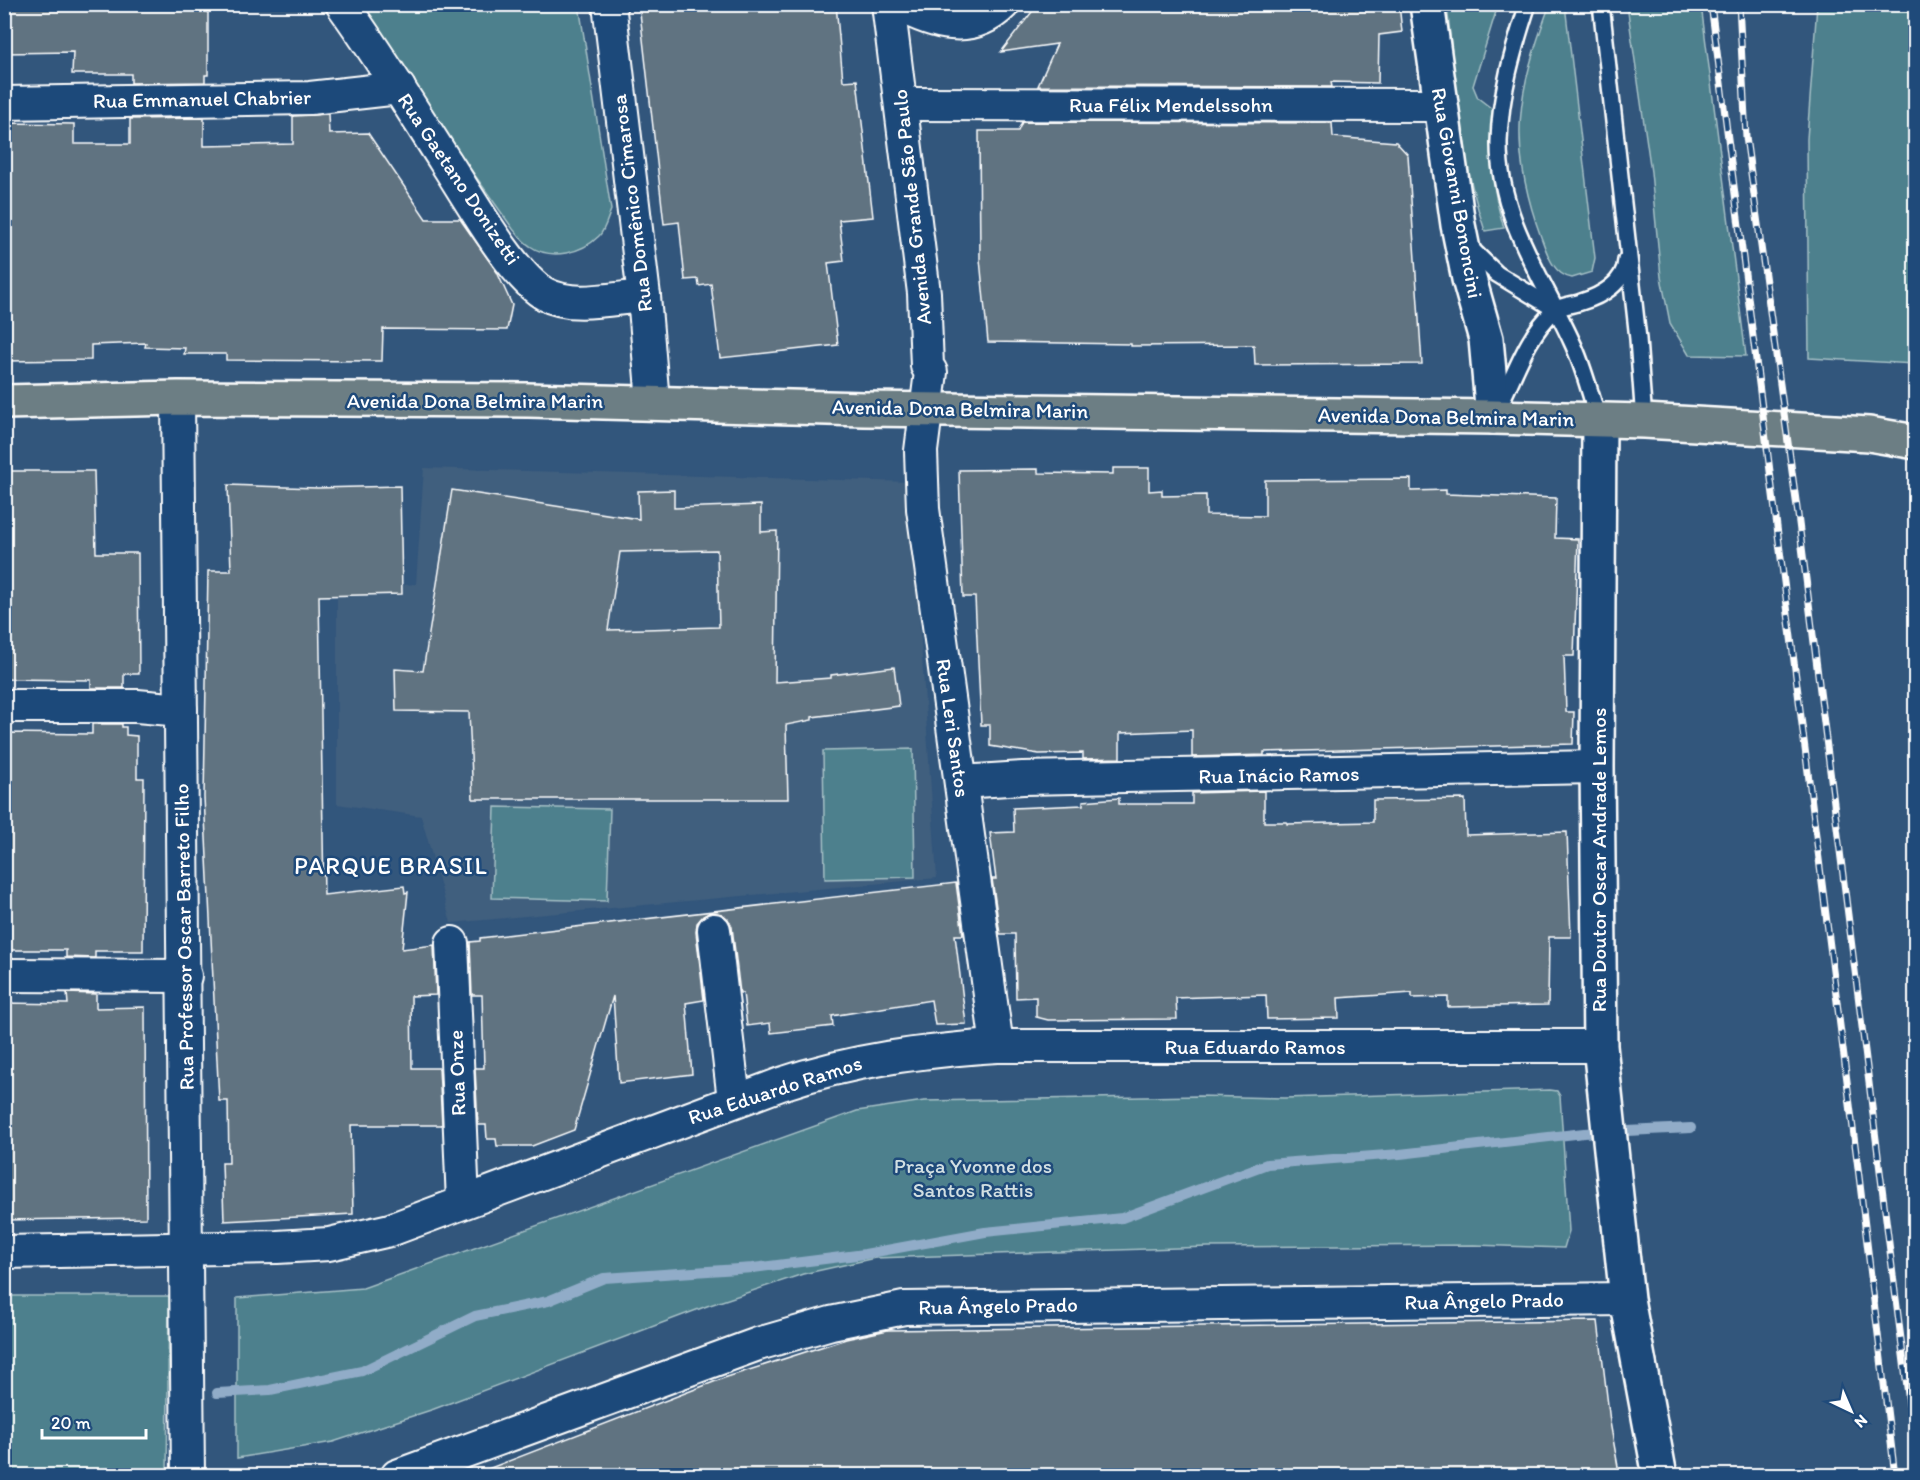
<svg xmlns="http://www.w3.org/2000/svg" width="1920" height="1480" viewBox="0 0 1920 1480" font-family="Itim,sans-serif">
<rect width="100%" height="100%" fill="#32567c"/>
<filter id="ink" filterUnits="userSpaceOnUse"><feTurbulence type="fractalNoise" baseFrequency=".0167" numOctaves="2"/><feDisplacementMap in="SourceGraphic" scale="12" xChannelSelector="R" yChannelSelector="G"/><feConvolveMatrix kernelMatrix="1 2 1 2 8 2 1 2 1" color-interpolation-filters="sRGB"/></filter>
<g filter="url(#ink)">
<polygon fill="#405f7e" points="424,468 910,482 937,878 451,923 421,816 337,804 337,590 416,584"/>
<g fill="#4d808d" stroke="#a6c0c6" stroke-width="1.5">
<path d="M1550,4L1565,5L1595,258L1592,272L1572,278C1553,275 1547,253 1541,237C1507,145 1517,93 1550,4Z"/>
<path d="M354,5H579L611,210C608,217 605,230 599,236C582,253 551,261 530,246C523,242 518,235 513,229Z"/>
<path d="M1447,5H1498L1473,86L1478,98L1495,111C1489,153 1491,187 1504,228L1485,231C1460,158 1455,81 1447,5Z"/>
<polygon points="1627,5 1701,5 1746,356 1689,355 1670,323 1661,277 1651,172"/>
<polygon points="1817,5 1915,5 1915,364 1809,358 1807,139"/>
<polygon points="913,749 915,877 825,879 823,751"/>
<polygon points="495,807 610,809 607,901 492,898"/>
<polygon points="1550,1090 1557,1091 1560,1096 1569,1231 1564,1248 1474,1245 1208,1247 875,1258 803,1274 707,1306 434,1409 333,1442 237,1458 237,1298 363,1288 857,1111 924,1101 1199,1096 1284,1098"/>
<polygon points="5,1296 169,1296 167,1475 5,1475"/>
</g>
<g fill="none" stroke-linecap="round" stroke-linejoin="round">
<polyline stroke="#91acc8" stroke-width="10" points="217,1393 270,1390 362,1371 475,1316 548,1301 604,1278 753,1268 865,1254 985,1232 1122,1218 1267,1164 1400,1154 1584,1133 1691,1128"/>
</g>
<g fill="#607381" stroke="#fff" stroke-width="1.5" fill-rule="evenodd">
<polygon points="4,4 208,4 208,75 205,75 205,82 131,83 131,74 72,74 73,52 4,53"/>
<polygon points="639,4 836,4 843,81 857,80 873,217 839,220 844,261 828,263 838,345 720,358 711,284 699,286 698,279 685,280 679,222 664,224"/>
<polygon points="1038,4 1399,4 1402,32 1379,35 1378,83 1331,82 1332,87 1038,86 1057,44 1001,52"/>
<polygon points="328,114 329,134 368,133 426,219 460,219 497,272 512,305 507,330 383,329 382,361 226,360 226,354 184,354 185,348 145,347 146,343 91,345 91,360 4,361 4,123 74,124 74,144 130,144 130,119 204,118 204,146 293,144 293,116"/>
<polygon points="1022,122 1332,123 1333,137 1396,142 1408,155 1422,364 1255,365 1254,345 1131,346 1131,344 988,342 980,259 979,131 1018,131"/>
<polygon points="1113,468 1149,468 1149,491 1162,490 1162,496 1206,495 1206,515 1265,516 1265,480 1411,479 1411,491 1446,490 1446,494 1556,498 1555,538 1578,539 1574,656 1564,656 1566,712 1574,712 1573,744 1264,752 1264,755 1192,757 1192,730 1120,733 1120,758 1083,759 1083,753 1039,754 990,746 990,725 981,725 975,597 963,597 959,470 1038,469 1038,473 1113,474"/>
<polygon points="4,471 94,471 96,553 138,553 139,674 124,674 124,688 91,688 91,680 4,679"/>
<polygon points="228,485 317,488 400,486 402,594 319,596 324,895 404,886 405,893 408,892 402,949 434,945 436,995 411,996 412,1068 439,1068 442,1125 351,1125 353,1214 224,1221 222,1163 229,1163 228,1101 219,1101 204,797 208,571 231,571"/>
<path d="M452,490L639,519L638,491L674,490V508L761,505V532L777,531L775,682L831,678V675L894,667L899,706L812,717V720L786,725L788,799H473L469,712L396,711L395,669L423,671ZM717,550L719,627L608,630L620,552Z"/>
<polygon points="92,724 122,724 122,727 126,727 126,735 137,736 137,778 144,778 143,951 95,951 95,958 66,957 66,950 4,950 4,733 92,734"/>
<polygon points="1264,791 1264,822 1287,822 1287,824 1373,822 1373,800 1465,799 1466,835 1567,832 1571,937 1549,937 1548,1005 1448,1007 1448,997 1412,998 1412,993 1338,998 1339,1018 1267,1019 1266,995 1202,997 1176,998 1177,1019 1048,1020 1036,1017 1036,997 1016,998 1015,934 1000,934 992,879 996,879 990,833 1014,832 1013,808 1083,805 1083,801 1119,798 1119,804 1192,804 1192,793"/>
<polygon points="956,883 963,935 955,935 966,1024 935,1025 931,1000 832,1016 833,1026 771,1033 770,1023 747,1026 743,993 740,993 732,927 728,919 722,914 711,912 703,916 697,923 696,932 704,1000 686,1003 692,1074 619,1083 613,996 574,1130 532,1146 497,1146 496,1139 487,1139 486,1125 478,1125 475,1068 484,1068 482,995 472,995 470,942 480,941 480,938"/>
<polygon points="67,993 96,994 96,1008 145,1007 146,1218 4,1220 4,1003 68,1004"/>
<polygon points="1598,1321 1610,1422 1619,1472 1519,1472 1519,1476 475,1474 724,1378 846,1339 888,1330"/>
</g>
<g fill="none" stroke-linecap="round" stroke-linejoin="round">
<defs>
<g id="service">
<path d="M1528,4C1513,50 1500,94 1499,142C1498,217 1543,278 1572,342C1584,367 1590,395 1599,420"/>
<polyline points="1601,4 1638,339 1644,421"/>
<polyline points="1469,247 1497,274 1553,308"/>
<path d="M1498,408C1514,377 1527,335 1554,311C1561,305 1573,305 1581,302C1601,296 1625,283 1626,260"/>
</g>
<g id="minor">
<path d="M342,4C379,55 411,108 445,161C466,193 513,277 545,294C573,309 614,298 644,296"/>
<polyline points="609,4 644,296 653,402"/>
<polyline points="888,4 924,293 927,366 931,372 921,451 923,509 997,1046"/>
<path d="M897,4C933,23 971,36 1003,4"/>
<polyline points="4,103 310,98 399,88"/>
<polyline points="902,104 1439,105"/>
<polyline points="178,398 188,1476"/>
<polyline points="4,706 137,706 181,710"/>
<polyline points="961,782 1023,778 1597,767"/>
<polyline points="714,930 734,1100"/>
<polyline points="452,943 463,1202"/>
<polyline points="4,975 185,976"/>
<path d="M4,1252L277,1247L329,1244L390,1230L781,1084C852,1060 922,1051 997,1046H1600"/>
<polyline points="397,1476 758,1344 831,1323 904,1308 1627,1299"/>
</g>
<g id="tertiary">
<polyline points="1427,4 1458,225 1469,279 1486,339 1493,417"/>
<polyline points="1599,420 1597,767 1600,1046 1627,1299 1660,1476"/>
</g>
<polyline id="primary" points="4,402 178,398 528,400 864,409 1493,417 1644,421 1869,434 1916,442"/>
</defs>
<use href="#service" stroke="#fff" stroke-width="20"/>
<use href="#minor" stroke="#fff" stroke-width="36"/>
<use href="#tertiary" stroke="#fff" stroke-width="38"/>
<use href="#primary" stroke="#fff" stroke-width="38"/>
<use href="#service" stroke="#1f4a7a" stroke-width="15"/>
<use href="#minor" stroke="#1f4a7a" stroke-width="32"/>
<use href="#tertiary" stroke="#1f4a7a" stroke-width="33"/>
<use href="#primary" stroke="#6c7e84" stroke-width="33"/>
<defs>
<g id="rail">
<polyline points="1711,4 1859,1176 1895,1476"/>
<polyline points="1739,4 1746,137 1798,515 1916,1459"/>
</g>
</defs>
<use href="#rail" stroke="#fff" stroke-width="7"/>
<use href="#rail" stroke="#1f4a7a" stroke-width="4.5" stroke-dasharray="14" stroke-linecap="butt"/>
</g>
</g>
<g text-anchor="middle" stroke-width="5" stroke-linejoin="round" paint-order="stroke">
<g font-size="21" fill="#fff" stroke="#1f4a7a">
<text transform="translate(202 99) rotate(-1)" y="7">Rua Emmanuel Chabrier</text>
<text x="1171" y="112">Rua Félix Mendelssohn</text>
<text transform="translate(459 179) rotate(56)" y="7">Rua Gaetano Donizetti</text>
<text transform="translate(1457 193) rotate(80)" y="7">Rua Giovanni Bononcini</text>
<text transform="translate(632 203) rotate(-97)" y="7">Rua Domênico Cimarosa</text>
<text transform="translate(912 207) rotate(-96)" y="7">Avenida Grande São Paulo</text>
<text x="475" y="408">Avenida Dona Belmira Marin</text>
<text transform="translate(960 409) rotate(1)" y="7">Avenida Dona Belmira Marin</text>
<text transform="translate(1446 417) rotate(1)" y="7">Avenida Dona Belmira Marin</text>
<text transform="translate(953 728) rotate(82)" y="7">Rua Leri Santos</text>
<text transform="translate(1279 775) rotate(-1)" y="7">Rua Inácio Ramos</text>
<text transform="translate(1599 860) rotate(-90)" y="7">Rua Doutor Oscar Andrade Lemos</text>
<text transform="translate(184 937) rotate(-91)" y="7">Rua Professor Oscar Barreto Filho</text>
<text x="1255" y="1054">Rua Eduardo Ramos</text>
<text transform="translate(457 1073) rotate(-92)" y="7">Rua Onze</text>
<text transform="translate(775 1090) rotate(-18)" y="7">Rua Eduardo Ramos</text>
<text transform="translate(1484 1301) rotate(-1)" y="7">Rua Ângelo Prado</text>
<text transform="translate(998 1306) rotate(-1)" y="7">Rua Ângelo Prado</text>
</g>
<g font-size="21" fill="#d2dfe2" stroke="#1f4a7a">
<text x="973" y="1173">Praça Yvonne dos<tspan x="973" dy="24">Santos Rattis</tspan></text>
</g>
<g font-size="24" letter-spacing="1.5" fill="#fff" stroke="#1f4a7a">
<text x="391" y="874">PARQUE BRASIL</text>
</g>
</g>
<rect width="1920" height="1480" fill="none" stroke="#1f4a7a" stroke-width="24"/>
<rect x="12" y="12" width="1896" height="1456" fill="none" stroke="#fff" stroke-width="2" filter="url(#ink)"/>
<g transform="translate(1851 1411) rotate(136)" stroke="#1f4a7a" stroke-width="4.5" paint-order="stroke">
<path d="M0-4.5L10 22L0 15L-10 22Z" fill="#ffffff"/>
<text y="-9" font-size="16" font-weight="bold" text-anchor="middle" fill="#ffffff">N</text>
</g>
<path d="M42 1429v9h104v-9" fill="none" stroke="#ffffff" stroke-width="3"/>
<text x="51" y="1429" font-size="18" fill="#ffffff" stroke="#1f4a7a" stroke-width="4.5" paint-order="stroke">20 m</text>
</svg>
